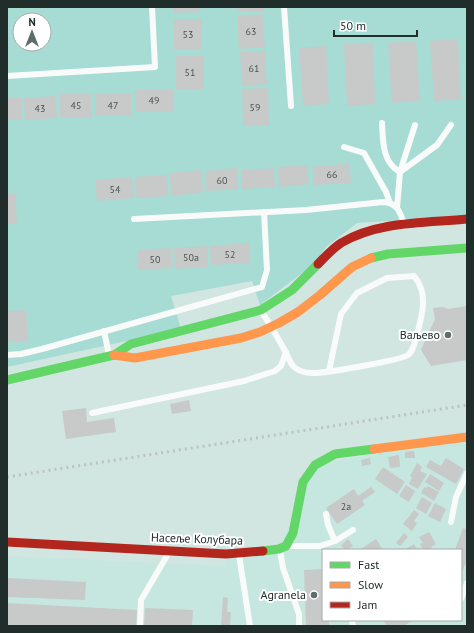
<svg xmlns="http://www.w3.org/2000/svg" width="474" height="633" viewBox="0 0 474 633" font-family="'PT Sans',sans-serif">
<rect width="100%" height="100%" fill="#d1e5e1"/>
<path fill="#c5e7e0" fill-rule="evenodd" d="M467,437V626H7V556L225,566L226,554L279,549L315,465ZM323,550H461V620H323Z"/>
<path fill="#a6dcd3" fill-rule="evenodd" d="M7,7H467V216L357,223L326,247L314,264L260,305L252,281L171,296L181,329L7,367ZM20,20H44V44H20Z"/>
<g fill="#c7cac8">
<polygon points="174,7 199,7 200,12 174,13"/>
<rect x="238" y="7" width="25" height="4"/>
<polygon points="262,14 265,47 239,49 237,16"/>
<polygon points="174,19 202,19 201,49 174,49"/>
<polygon points="458,39 461,99 434,101 430,41"/>
<polygon points="416,41 420,101 392,103 388,43"/>
<polygon points="373,43 375,104 347,106 344,44"/>
<polygon points="326,46 329,104 303,106 299,48"/>
<polygon points="265,51 267,84 242,86 240,52"/>
<rect x="176" y="56" width="28" height="33"/>
<polygon points="268,88 269,126 243,126 242,89"/>
<polygon points="173,89 174,111 135,112 135,90"/>
<polygon points="60,94 91,94 92,117 60,117"/>
<polygon points="95,94 131,94 132,116 95,116"/>
<polygon points="55,96 57,118 25,120 23,98"/>
<polygon points="21,97 22,119 7,120 7,98"/>
<polygon points="349,164 351,183 314,185 313,166"/>
<polygon points="307,165 309,184 279,187 278,167"/>
<polygon points="237,168 238,189 206,191 205,171"/>
<polygon points="274,168 275,187 242,189 241,170"/>
<polygon points="201,170 203,192 172,196 169,173"/>
<polygon points="166,175 168,196 136,198 135,177"/>
<polygon points="132,177 134,198 97,201 95,180"/>
<polygon points="7,193 15,193 17,224 7,224"/>
<polygon points="249,243 250,263 211,265 210,246"/>
<polygon points="207,246 208,267 175,269 174,248"/>
<polygon points="171,248 173,268 138,270 137,250"/>
<polygon points="467,306 467,360 431,366 421,350 435,319 433,308 443,307 448,309"/>
<polygon points="26,310 28,341 7,342 7,311"/>
<polygon points="189,400 191,411 172,414 170,404"/>
<polygon points="86,408 87,422 114,418 116,432 66,439 62,411"/>
<polygon points="414,451 415,458 405,458 405,452"/>
<polygon points="399,455 400,467 390,468 388,457"/>
<polygon points="370,458 371,464 362,466 361,460"/>
<polygon points="446,458 464,469 456,484 426,467 430,460 441,466"/>
<polygon points="417,463 422,467 420,471 427,474 418,489 409,484 412,477 410,476"/>
<polygon points="383,467 405,482 397,494 375,479"/>
<polygon points="430,474 444,483 439,491 425,482"/>
<polygon points="406,485 415,491 409,502 399,496"/>
<polygon points="428,486 439,492 434,501 421,493 424,487 426,488"/>
<polygon points="371,487 375,492 362,501 365,505 337,524 326,508 354,489 358,496"/>
<polygon points="422,497 432,503 426,514 416,508"/>
<polygon points="435,503 446,509 440,522 428,516"/>
<polygon points="414,510 419,514 414,521 417,523 412,531 403,524"/>
<polygon points="467,525 467,560 461,575 461,550 455,550 463,528 465,529"/>
<polygon points="429,532 436,544 431,547 432,548 429,550 423,550 420,544 423,543 419,537"/>
<polygon points="404,533 408,537 400,546 396,543"/>
<polygon points="348,539 353,546 347,550 345,550 341,545"/>
<polygon points="376,539 383,550 359,550"/>
<polygon points="414,544 418,550 404,550"/>
<polygon points="323,569 323,620 329,620 329,626 306,626 304,570"/>
<polygon points="7,578 86,582 85,600 7,597"/>
<polygon points="223,597 228,598 227,612 231,612 230,626 221,626"/>
<polygon points="7,603 137,610 136,626 7,626"/>
<polygon points="145,608 193,610 192,626 144,626"/>
<polygon points="383,620 413,620 404,626 387,626"/>
</g>
<g fill="none" stroke-linecap="round" stroke-linejoin="round">
<g stroke="#f8fbfa" stroke-width="6">
<polyline points="284,7 291,106"/>
<polyline points="7,76 155,67 152,7"/>
<path d="M382,123C383,141 382,162 400,172"/>
<polyline points="344,147 364,153 386,192 390,203"/>
<polyline points="400,172 437,145 451,125"/>
<polyline points="397,208 400,172 415,125"/>
<path d="M134,219L306,210L383,202C397,203 400,211 404,224"/>
<path d="M261,311C270,324 278,338 285,351C288,356 290,363 294,367C298,371 306,373 311,373C322,374 402,360 408,355C411,353 413,348 414,345C420,322 431,295 414,276L387,278L357,293L341,314L329,371"/>
<polyline points="104,331 109,355"/>
<polyline points="7,355 21,354 42,349 262,287 267,270 264,212"/>
<polyline points="92,413 244,381 275,371 281,366 286,352"/>
<polyline points="326,514 328,525 335,541"/>
<polyline points="451,522 456,497 467,473"/>
<polyline points="288,546 320,546 335,541 353,530"/>
<polyline points="280,551 283,568 299,614 299,626"/>
<polyline points="239,555 250,626"/>
<polyline points="461,599 467,583"/>
<polyline points="352,620 353,626"/>
<polyline points="140,626 141,600 168,554"/>
</g>
<g stroke="#63d668" stroke-width="9">
<polyline points="371,258 388,254 467,248"/>
<polyline points="7,380 114,355 131,344 261,310 292,290 318,264"/>
<polyline points="263,551 279,549 286,546 293,533 303,482 315,465 335,454 374,449"/>
</g>
<g stroke="#ff974d" stroke-width="9">
<polyline points="114,355 135,358 241,338 260,332 279,323 298,312 320,295 352,267 371,258"/>
<polyline points="374,449 467,437"/>
</g>
<g stroke="#b3261e" stroke-width="9">
<path d="M318,264C325,257 332,249 341,243C378,221 425,223 467,219"/>
<polyline points="7,542 226,554 263,551"/>
</g>
<polyline stroke="#bdc3c2" stroke-width="3" stroke-dasharray="2 4" stroke-linecap="butt" points="7,477 467,405"/>
</g>
<g fill="#5e6d6b" stroke="#fff" stroke-width="1.5">
<circle cx="448" cy="335" r="4"/>
<circle cx="314" cy="595" r="4"/>
</g>
<g text-anchor="middle" stroke-width="4" stroke-linejoin="round" paint-order="stroke">
<g font-size="10" fill="#4a5452">
<text x="251" y="35">63</text>
<text x="188" y="38">53</text>
<text x="254" y="72">61</text>
<text x="190" y="76">51</text>
<text x="154" y="104">49</text>
<text x="76" y="109">45</text>
<text x="113" y="109">47</text>
<text x="255" y="111">59</text>
<text x="40" y="112">43</text>
<text x="332" y="178">66</text>
<text x="222" y="184">60</text>
<text x="115" y="193">54</text>
<text x="230" y="258">52</text>
<text x="191" y="261">50a</text>
<text x="155" y="263">50</text>
<text x="346" y="510">2a</text>
</g>
<g font-size="12" fill="#202d2b" stroke="#fff" text-anchor="end">
<text x="440" y="339">Ваљево</text>
<text x="306" y="599">Agranela</text>
</g>
<g font-size="12" fill="#202d2b" stroke="#fff">
<text transform="translate(197 539) rotate(2)" y="4">Насеље Колубара</text>
</g>
</g>
<rect width="474" height="633" fill="none" stroke="#202d2b" stroke-width="16"/>
<rect x="322" y="549" width="140" height="72" fill="#ffffff" stroke="#a6abaa"/>
<rect x="330" y="562" width="20" height="6" fill="#63d668" stroke="#a6abaa"/>
<text x="358" y="569" font-size="12" fill="#202d2b">Fast</text>
<rect x="330" y="582" width="20" height="6" fill="#ff974d" stroke="#a6abaa"/>
<text x="358" y="589" font-size="12" fill="#202d2b">Slow</text>
<rect x="330" y="602" width="20" height="6" fill="#b3261e" stroke="#a6abaa"/>
<text x="358" y="609" font-size="12" fill="#202d2b">Jam</text>
<g transform="translate(32 32)"><circle r="19" fill="#ffffff" stroke="#a6abaa"/>
<path d="M0-3L7 15L0 10L-7 15Z" fill="#5e6d6b"/>
<text y="-6" font-size="11" font-weight="bold" text-anchor="middle" fill="#202d2b">N</text>
</g>
<path d="M334 30v6h83v-6" fill="none" stroke="#202d2b" stroke-width="2"/>
<text x="340" y="30" font-size="12" fill="#202d2b" stroke="#ffffff" stroke-width="3" paint-order="stroke">50 m</text>
</svg>
